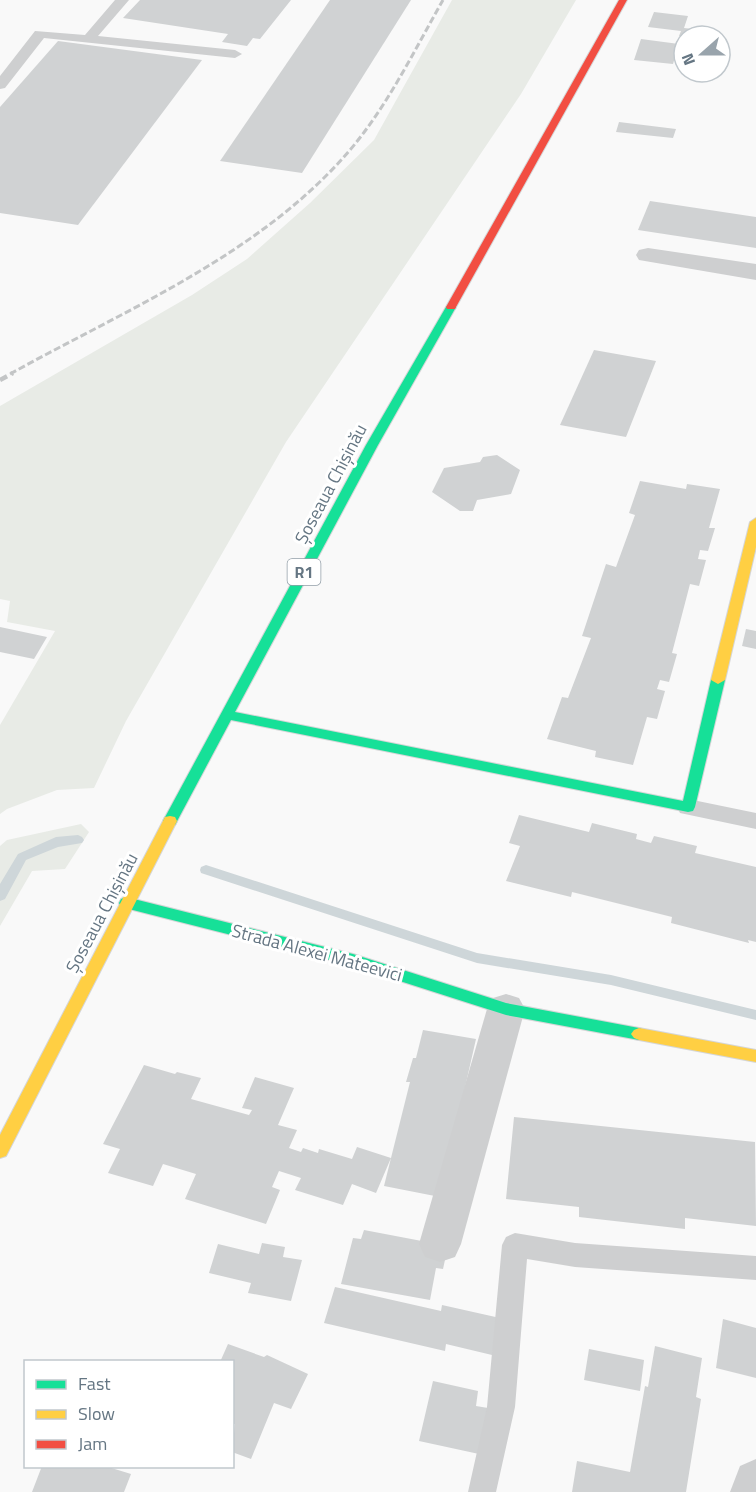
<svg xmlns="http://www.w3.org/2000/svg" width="756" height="1492" viewBox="0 0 756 1492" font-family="'Titillium Web',sans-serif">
<rect width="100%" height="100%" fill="#f9f9f9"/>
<g fill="#e8ebe6">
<polygon points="452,0 576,0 521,94 286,442 126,721 94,788 57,790 7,809 0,814 0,725 55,631 7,622 10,601 0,599 0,406 192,295 247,259 310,203 374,140"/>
<polygon points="81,824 89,832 65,869 32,871 0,926 0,846 7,840"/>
</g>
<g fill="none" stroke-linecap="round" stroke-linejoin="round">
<g fill="#ced6d9" fill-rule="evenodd">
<polygon points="78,835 82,837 84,840 82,843 58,847 26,860 5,899 0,901 0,884 18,854 56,837"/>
<polygon points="206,865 477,953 611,975 756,1010 756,1020 611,985 477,963 201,873 200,870 201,867"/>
</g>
</g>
<g fill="#d0d2d3">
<polygon points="140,0 291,0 260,39 253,38 247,46 222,42 228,34 123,18"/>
<polygon points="330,0 411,0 302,173 220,161"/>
<polygon points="654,12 688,16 684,28 703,30 701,36 679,36 681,31 648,27"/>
<polygon points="641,39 679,44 673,64 634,60"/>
<polygon points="58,41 202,60 78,225 0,213 0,107"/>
<polygon points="619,122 676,129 673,138 616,132"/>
<polygon points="650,201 756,217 756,248 638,230"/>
<polygon points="594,350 656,361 626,437 560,425"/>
<polygon points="497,455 520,470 511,494 477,500 473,511 460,511 432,492 444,468 480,462 483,457"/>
<polygon points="640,481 686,489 687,484 720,489 709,528 715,528 708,551 700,550 698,559 706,560 699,586 690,584 672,653 677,654 669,682 660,680 657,689 665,691 657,719 647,717 633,765 595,757 596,751 547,739 562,697 568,698 591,638 582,636 606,564 616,567 635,515 629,513"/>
<polygon points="0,627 47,637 34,659 0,652"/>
<polygon points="746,629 756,631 756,649 742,646"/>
<polygon points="519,815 589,832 592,823 637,834 636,839 651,843 654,836 697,846 695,853 756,867 756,942 748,940 749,943 671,923 672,917 572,892 571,897 506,881 520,846 509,843"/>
<polygon points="423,1030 476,1039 440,1197 384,1186 391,1158 376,1193 352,1184 343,1205 295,1190 301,1178 279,1171 272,1187 280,1190 266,1224 185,1199 196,1174 163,1164 153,1186 108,1173 120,1149 103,1144 144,1065 175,1074 177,1072 201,1078 191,1099 249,1115 252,1110 242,1108 255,1077 294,1088 278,1125 297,1130 289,1148 301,1152 303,1148 318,1153 319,1149 352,1159 357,1147 391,1158 410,1082 406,1082 413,1058 416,1058"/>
<polygon points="514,1117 755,1142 756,1226 685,1218 685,1229 579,1217 579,1207 506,1199"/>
<polygon points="364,1230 448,1246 443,1269 436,1268 430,1300 341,1284 353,1238 361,1239"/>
<polygon points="262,1243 285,1247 283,1257 302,1260 291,1301 248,1293 251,1283 209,1273 218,1244 259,1254"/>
<polygon points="335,1287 441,1311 442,1305 500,1318 492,1355 446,1344 445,1351 324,1323"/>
<polygon points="723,1319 756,1328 756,1378 716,1368"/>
<polygon points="228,1344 264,1357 267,1355 308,1374 291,1409 274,1403 251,1459 232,1452 235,1424 232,1424 232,1362 220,1362"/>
<polygon points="655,1346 702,1358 696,1397 701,1399 686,1492 572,1492 577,1461 630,1472 645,1386 648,1387"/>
<polygon points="589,1349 644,1360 640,1391 584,1380"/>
<polygon points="433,1381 478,1391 476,1406 488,1408 479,1454 419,1441"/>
<polygon points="42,1466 105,1466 131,1474 124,1492 32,1492"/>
</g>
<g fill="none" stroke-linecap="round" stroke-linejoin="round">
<defs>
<g id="fast">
<polygon points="451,304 456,307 378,445 235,712 683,801 711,680 718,676 725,680 695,807 693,811 688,812 231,720 175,825 165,825 163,821 366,445 446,307"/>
<polygon points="126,897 353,954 506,1003 639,1028 644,1030 647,1034 644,1038 639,1040 506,1015 353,966 121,907 119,903 121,899"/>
</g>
<g id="slow">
<polygon points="756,518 756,547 725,680 718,684 711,680 750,522"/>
<polygon points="170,816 175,817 177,821 6,1156 0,1158 0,1135 163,821 165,817"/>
<polygon points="639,1028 756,1050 756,1062 639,1040 634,1038 631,1034 634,1030"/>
</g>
<polygon id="jam" points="619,0 627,0 456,307 455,309 447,309 446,307"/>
</defs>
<use href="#fast" stroke="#d5d6d7" stroke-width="2"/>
<use href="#slow" stroke="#d5d6d7" stroke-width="2"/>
<use href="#jam" stroke="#d5d6d7" stroke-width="2"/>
<g fill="#cecfd0" fill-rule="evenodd">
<polygon points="115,0 129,0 98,36 235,50 242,54 235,58 44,38 5,88 0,89 0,76 35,31 85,35"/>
<polygon points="688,799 756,813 756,829 680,813 677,807 680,801"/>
<polygon points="515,1233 575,1243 756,1256 756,1280 575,1267 527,1259 515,1407 496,1492 468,1492 487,1407 502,1245 506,1237"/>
</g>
<g fill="#cecfd0" fill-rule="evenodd">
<polygon points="648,248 756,264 756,280 639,260 636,255 639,250"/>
<polygon points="506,994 519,998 525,1009 461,1244 455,1257 440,1262 425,1257 419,1244 487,1009 493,998"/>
<polygon points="756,1459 756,1492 730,1492 740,1466"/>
</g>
<use href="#fast" fill="#16e098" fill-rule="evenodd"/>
<use href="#slow" fill="#ffcf43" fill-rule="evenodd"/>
<use href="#jam" fill="#f24e42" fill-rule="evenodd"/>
<path stroke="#c3c5c6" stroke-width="3" stroke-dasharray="7 3" stroke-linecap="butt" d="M10,374C127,309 261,254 350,150C388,105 414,51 443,0"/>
<polyline stroke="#c3c5c6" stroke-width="4.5" stroke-dasharray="8 4.5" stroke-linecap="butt" points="0,380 13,373"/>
</g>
<g text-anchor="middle" stroke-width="6" stroke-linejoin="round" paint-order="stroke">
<rect fill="#fff" stroke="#939fa8" stroke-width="1.5" x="287.5" y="559" width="33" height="26" rx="4.5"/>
<g font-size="16" font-weight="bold" fill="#657683">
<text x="304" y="578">R1</text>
</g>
<g font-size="18" fill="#657683" stroke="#fff">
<text transform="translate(331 484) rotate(-62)" y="6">Șoseaua Chișinău</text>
<text transform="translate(102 913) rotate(-62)" y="6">Șoseaua Chișinău</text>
<text transform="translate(317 953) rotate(15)" y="6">Strada Alexei Mateevici</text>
</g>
</g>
<rect x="24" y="1360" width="210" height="108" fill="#ffffff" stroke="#c1c8cd" stroke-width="1.5"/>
<rect x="36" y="1380" width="30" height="9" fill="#16e098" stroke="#c1c8cd" stroke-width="1.5"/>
<text x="78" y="1390" font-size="18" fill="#657683">Fast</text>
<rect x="36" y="1410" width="30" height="9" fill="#ffcf43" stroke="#c1c8cd" stroke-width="1.5"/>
<text x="78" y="1420" font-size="18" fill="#657683">Slow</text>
<rect x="36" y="1440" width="30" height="9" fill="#f24e42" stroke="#c1c8cd" stroke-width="1.5"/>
<text x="78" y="1450" font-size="18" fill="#657683">Jam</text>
<g transform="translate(702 54) rotate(249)"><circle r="28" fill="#ffffff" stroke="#c1c8cd" stroke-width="1.5"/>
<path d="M0-4.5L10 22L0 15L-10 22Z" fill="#99a4ac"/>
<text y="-9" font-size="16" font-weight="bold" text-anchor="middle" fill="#657683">N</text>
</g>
</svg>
